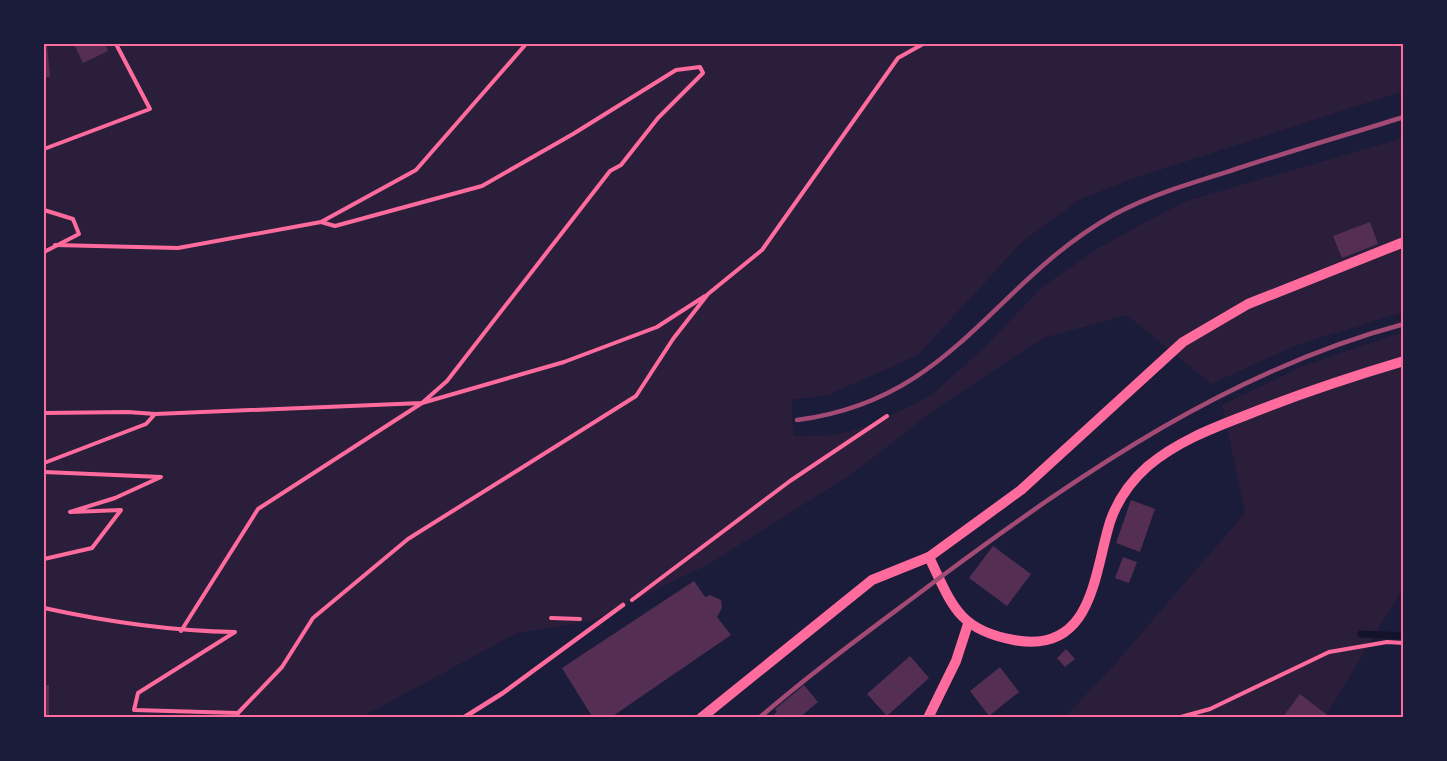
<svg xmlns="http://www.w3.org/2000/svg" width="1447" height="761" viewBox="0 0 1447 761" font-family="'Work Sans',sans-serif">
<rect width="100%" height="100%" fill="#1b1b3a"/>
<g fill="#2a1e3b">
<polygon points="44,44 1403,44 1403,91 1129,180 1079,200 1022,242 918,355 828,395 792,400 793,436 836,435 875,423 930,396 984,348 1042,287 1100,247 1183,202 1403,138 1403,312 1297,345 1211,384 1127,315 1043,338 939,407 850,475 709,564 592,621 517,633 362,717 44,717"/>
<polygon points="1403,332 1403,588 1325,717 1064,718 1115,664 1245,513 1222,405 1303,366"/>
</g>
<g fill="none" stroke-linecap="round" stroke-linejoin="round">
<polyline stroke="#12122b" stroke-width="7" points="1361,634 1404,636"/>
</g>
<g fill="#542f53">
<polygon points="44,44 47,44 50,77 44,77"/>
<polygon points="74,44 105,44 108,51 83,63"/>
<polygon points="1370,222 1378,244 1342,258 1333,236"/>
<polygon points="1131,500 1155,509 1140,552 1116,543"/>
<polygon points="993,546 1031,574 1007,606 969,578"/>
<polygon points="1123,557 1137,562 1129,583 1115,578"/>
<polygon points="694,581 705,597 710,595 721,600 722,608 717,617 731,635 610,718 593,718 562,668"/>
<polygon points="1066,649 1075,659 1065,667 1057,658"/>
<polygon points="910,656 929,678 887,716 867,694"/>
<polygon points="1000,667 1019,692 989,716 970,691"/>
<rect x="44" y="685" width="5" height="33"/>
<polygon points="804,685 818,702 799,718 770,718 777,712 775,709"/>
<polygon points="1300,694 1327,715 1324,718 1282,718"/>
</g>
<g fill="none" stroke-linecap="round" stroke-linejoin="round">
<g stroke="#ff6b9d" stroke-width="4">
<polyline points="44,149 150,109 116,44"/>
<polyline points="44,210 73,219 79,234 44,252"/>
<polyline points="55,245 178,248 321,222 416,170 526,44"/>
<polyline points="44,413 128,412 155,414 146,424 44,463"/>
<polyline points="155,414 422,403 564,362 657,327 705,296"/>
<polyline points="44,472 161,477 115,498 70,512 121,510 92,548 44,559"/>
<polyline points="632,600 790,481 887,416"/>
<path d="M44,608C108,622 169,631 235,632L138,693L134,710L238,713L228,718"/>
<polyline points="551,618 580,619"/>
<polyline points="181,631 258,509 422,403 447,381 610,171 621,165 658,118 703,73 700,67 676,70 573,134 482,186 335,226 321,222"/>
<polyline points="238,713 282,667 313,618 408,539 636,396 673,339 708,294 762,250 898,58 923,44"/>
<polyline points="1177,718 1210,709 1329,652 1387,642 1404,643"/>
</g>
<polyline stroke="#ff6b9d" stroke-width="4.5" points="463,718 503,693 623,605"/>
<g stroke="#ff6b9d" stroke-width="10">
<path d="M929,557C952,605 958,630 1014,640C1093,655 1094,573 1110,522C1117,501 1131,481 1148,466C1177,442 1210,429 1244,416C1296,395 1350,377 1404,361"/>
<polyline points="701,718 872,580 929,557 1021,490 1183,342 1248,304 1404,242"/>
<polyline points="928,718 956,661 968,624"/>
</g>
<g stroke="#a44b75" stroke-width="4.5">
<path d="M797,420C954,400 992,282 1115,214C1151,195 1191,183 1230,171C1287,152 1346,135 1404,117"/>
<path d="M759,718C818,667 880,623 942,576C1083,472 1231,370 1404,324"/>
</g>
</g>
<rect width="1447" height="761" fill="none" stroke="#1b1b3a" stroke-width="90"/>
<rect x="45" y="45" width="1357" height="671" fill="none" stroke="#ff6b9d" stroke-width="2"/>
</svg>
